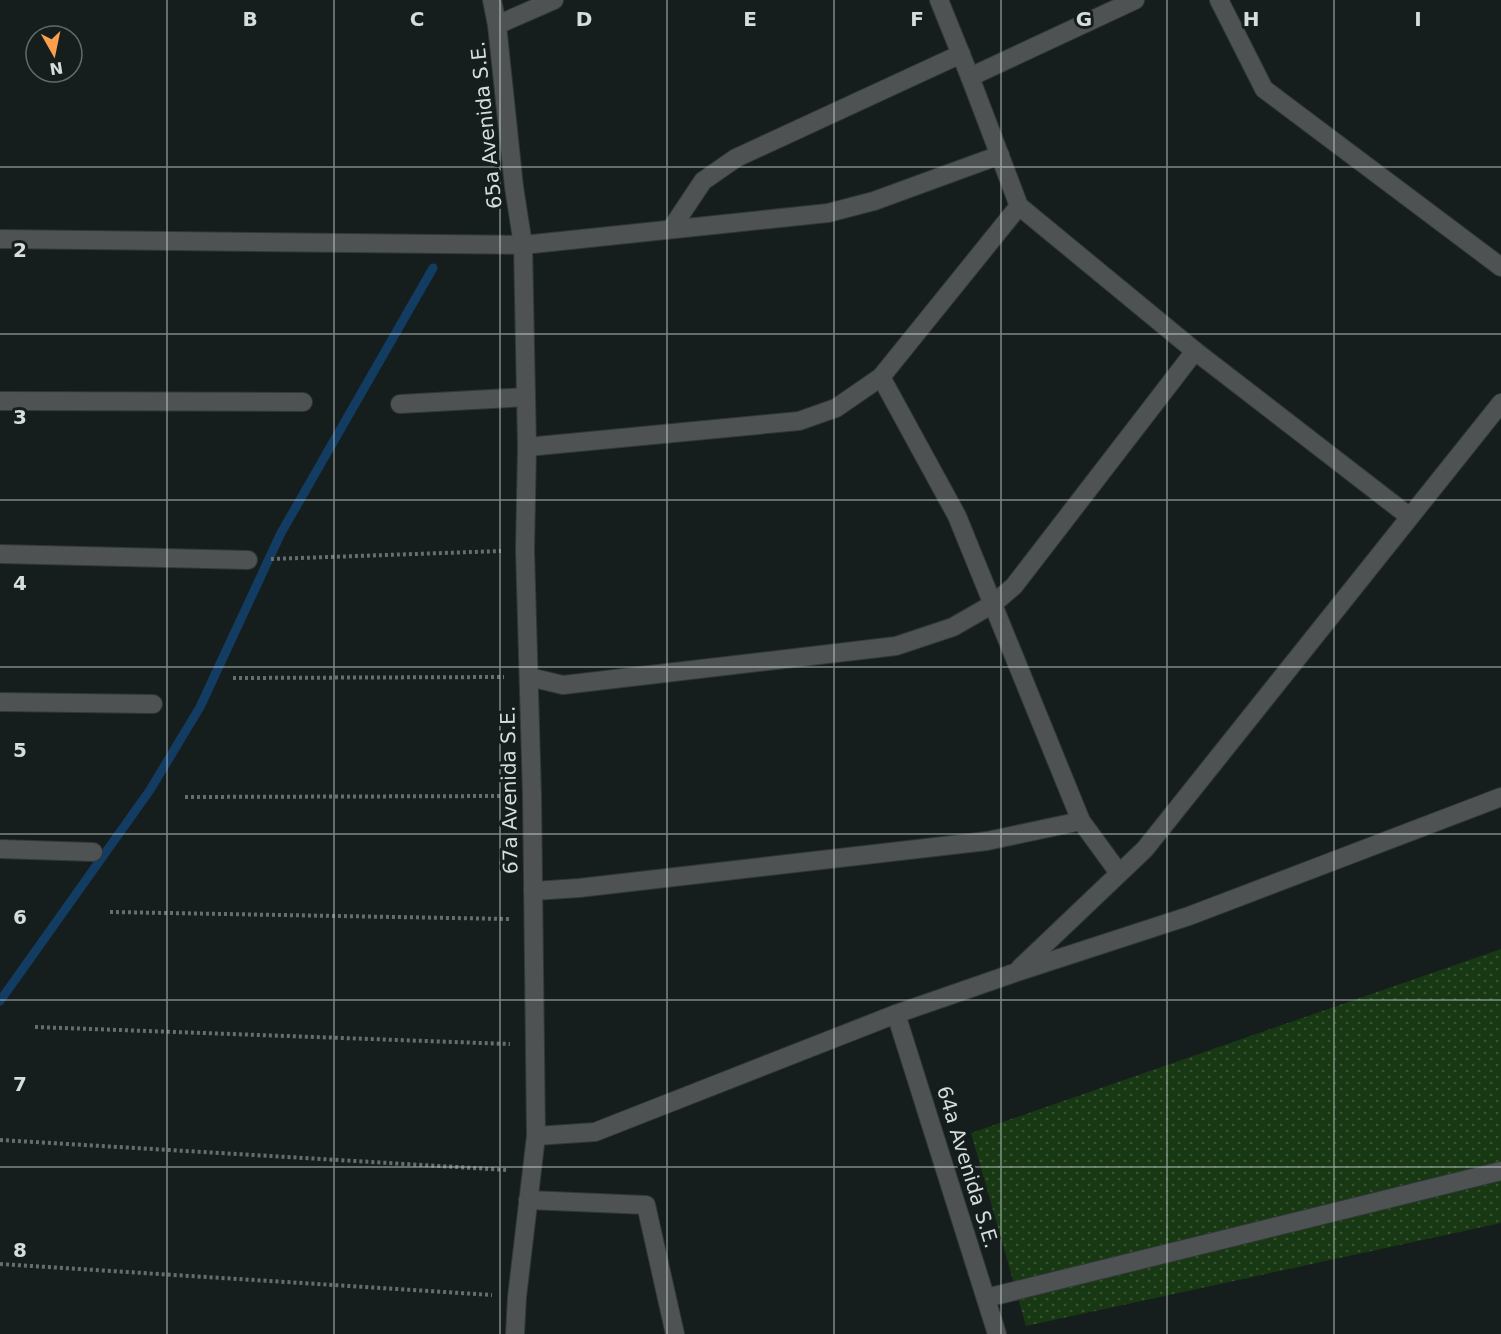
<svg xmlns="http://www.w3.org/2000/svg" width="1501" height="1334" viewBox="0 0 1501 1334" font-family="'DejaVu Sans',sans-serif">
<defs>
<pattern id="grass-dots" width="8" height="8" patternUnits="userSpaceOnUse" patternTransform="scale(1.5)"><rect width="8" height="8" fill="#173813"/><path d="M2 2h.1M6 6h.1" fill="none" stroke="#385435" stroke-width="1.8" stroke-linecap="round"/></pattern>
</defs>
<rect width="100%" height="100%" fill="#151e1d"/>
<polygon fill="url(#grass-dots)" points="1501,949 1501,1223 1026,1326 971,1133"/>
<g fill="none" stroke-linecap="round" stroke-linejoin="round">
<polyline stroke="#123c62" stroke-width="9" points="0,1001 150,790 200,707 281,533 433,268"/>
<defs>
<g id="minor">
<polyline points="492,0 497,25 514,187 523,245 527,447 525,550 532,796 536,1136 517,1297 515,1334"/>
<polyline points="939,0 970,77 1019,206 1195,351 1410,517"/>
<polyline points="1219,0 1264,89 1501,267"/>
<polyline points="497,25 554,0"/>
<polyline points="970,77 1135,0"/>
<polyline points="671,229 703,181 736,158 961,54"/>
<polyline points="0,239 523,245 828,213 874,201 1000,155"/>
<polyline points="881,377 957,516 1081,821 1119,873"/>
<polyline points="0,401 303,402"/>
<polyline points="400,404 526,397"/>
<polyline points="527,447 799,421 836,408 881,377 1019,206"/>
<polyline points="0,554 248,560"/>
<polyline points="529,677 563,685 896,646 953,627 993,604 1014,586 1195,351"/>
<polyline points="0,702 153,704"/>
<polyline points="0,849 93,852"/>
<polyline points="533,891 579,888 987,841 1081,821"/>
<polyline points="1020,968 1145,849 1501,403"/>
<polyline points="896,1014 997,1334"/>
<polyline points="536,1136 595,1132 896,1014 1017,972 1189,916 1501,797"/>
<polyline points="528,1200 646,1205 675,1334"/>
<polyline points="986,1298 1501,1171"/>
</g>
</defs>
<use href="#minor" stroke="#303938" stroke-width="20"/>
<g stroke="#666e6d" stroke-width="4" stroke-dasharray="3 3" stroke-linecap="butt">
<polyline points="271,559 501,551"/>
<polyline points="233,678 504,677"/>
<polyline points="185,797 507,796"/>
<polyline points="110,912 509,919"/>
<polyline points="35,1027 510,1044"/>
<polyline points="0,1140 507,1170"/>
<polyline points="0,1264 492,1295"/>
</g>
<use href="#minor" stroke="#4e5253" stroke-width="18"/>
</g>
<path fill="none" stroke="#d7dcdc" stroke-width="1.5" stroke-opacity="0.55" d="M167,0V1334M334,0V1334M500,0V1334M667,0V1334M834,0V1334M1001,0V1334M1167,0V1334M1334,0V1334M0,167H1501M0,334H1501M0,500H1501M0,667H1501M0,834H1501M0,1000H1501M0,1167H1501"/>
<g text-anchor="middle" stroke-width="6" stroke-linejoin="round" paint-order="stroke">
<g font-size="20" fill="#d7dcdc" stroke="#151e1d">
<text transform="translate(486 125) rotate(-96)" y="7">65a Avenida S.E.</text>
<text transform="translate(509 790) rotate(-91)" y="7">67a Avenida S.E.</text>
<text transform="translate(968 1167) rotate(73)" y="7">64a Avenida S.E.</text>
</g>
</g>
<g font-size="20" text-anchor="middle" font-weight="bold" fill="#d7dcdc" stroke="#151e1d" stroke-width="6" stroke-linejoin="round" paint-order="stroke">
<text x="250" y="26">B</text>
<text x="417" y="26">C</text>
<text x="584" y="26">D</text>
<text x="750" y="26">E</text>
<text x="917" y="26">F</text>
<text x="1084" y="26">G</text>
<text x="1251" y="26">H</text>
<text x="1418" y="26">I</text>
<text x="20" y="257">2</text>
<text x="20" y="424">3</text>
<text x="20" y="590">4</text>
<text x="20" y="757">5</text>
<text x="20" y="924">6</text>
<text x="20" y="1091">7</text>
<text x="20" y="1257">8</text>
</g>
<g transform="translate(54 54) rotate(171)"><circle r="28" fill="#151e1d" stroke="#636a69" stroke-width="1.5"/>
<path d="M0-4.5L10 22L0 15L-10 22Z" fill="#f99f4d"/>
<text y="-9" font-size="16" font-weight="bold" text-anchor="middle" fill="#d7dcdc">N</text>
</g>
</svg>
